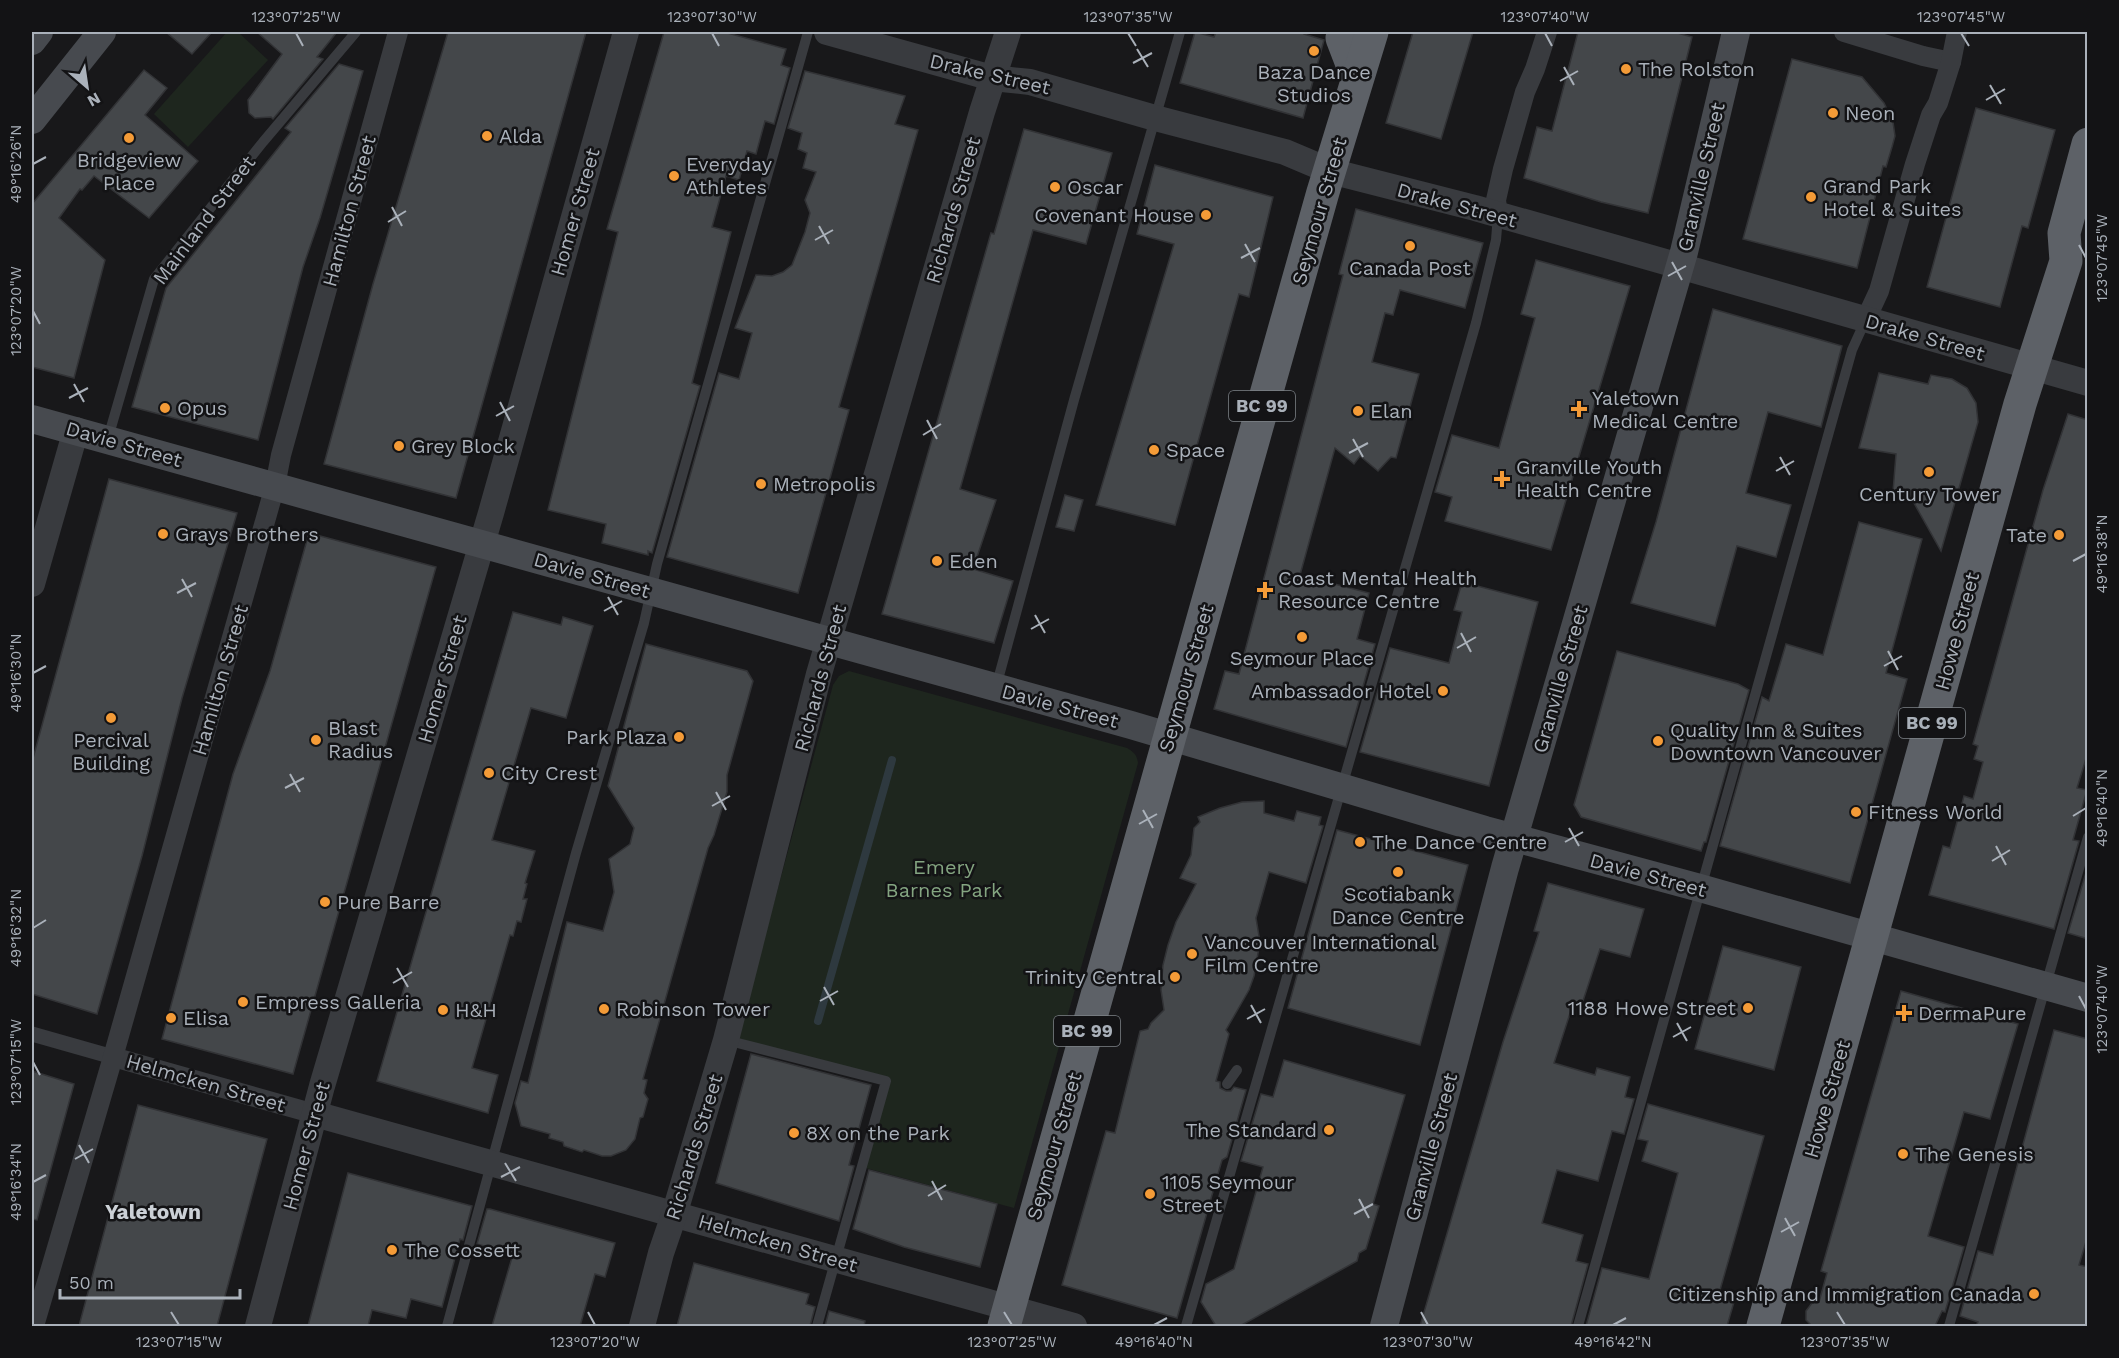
<svg xmlns="http://www.w3.org/2000/svg" width="2119" height="1358" viewBox="0 0 2119 1358" font-family="'Work Sans',sans-serif">
<rect width="100%" height="100%" fill="#18181a"/>
<g fill="#1e261e">
<polygon points="227,32 238,32 268,60 188,147 154,114"/>
<path d="M849,671L1127,748C1134,752 1137,755 1138,763L1014,1208L862,1167L885,1081L736,1043L833,685L839,676Z"/>
</g>
<g fill="none" stroke-linecap="round" stroke-linejoin="round">
<polyline stroke="#2e393f" stroke-width="8" points="818,1021 892,760"/>
</g>
<g fill="#44474a" stroke="#323336" stroke-width="1.5">
<polygon points="166,32 212,32 192,54"/>
<polygon points="257,32 337,32 317,57 323,59 273,119 271,117 255,118 249,113 248,100 282,54"/>
<polygon points="448,32 586,32 456,498 324,464 373,284"/>
<polygon points="664,32 724,32 786,49 781,65 790,68 774,124 765,121 756,154 747,151 739,180 726,176 712,227 731,232 692,383 700,386 652,553 648,551 648,555 602,543 606,524 548,510 618,232 607,229"/>
<polygon points="1195,32 1214,37 1216,32 1302,32 1304,34 1324,40 1303,118 1180,83"/>
<polygon points="1413,32 1473,32 1441,139 1386,123"/>
<polygon points="1578,32 1674,32 1692,37 1648,213 1601,202 1524,178 1537,127 1552,131"/>
<polygon points="1792,59 1862,77 1884,103 1893,122 1895,136 1892,147 1886,167 1883,166 1857,268 1743,239"/>
<polygon points="339,64 363,71 320,218 303,267 258,440 132,407 166,288 291,132 285,128"/>
<polygon points="144,70 167,88 145,115 198,161 149,218 94,176 82,190 80,189 59,218 105,260 74,378 32,367 32,204"/>
<polygon points="805,71 905,96 895,124 918,130 839,407 849,410 798,593 667,557 719,373 739,379 752,333 735,328 756,275 772,276 783,272 792,265 805,232 810,213 805,200 816,172 803,168 807,153 798,149 802,133 788,128"/>
<polygon points="1976,108 2055,130 2028,228 2022,226 2000,307 1927,287"/>
<polygon points="1024,129 1112,153 1086,244 1033,230 960,489 996,500 973,569 1013,581 994,643 882,614 991,233 994,234"/>
<polygon points="1155,165 1273,197 1249,297 1239,294 1175,525 1096,505 1174,244 1137,234"/>
<polygon points="1356,209 1483,243 1465,308 1400,290 1393,315 1385,313 1372,362 1419,374 1396,458 1391,457 1378,471 1360,456 1354,464 1335,448 1300,575 1369,593 1357,639 1375,644 1346,747 1214,709 1225,671 1239,674 1343,275 1339,274"/>
<polygon points="1536,260 1630,286 1551,550 1445,521 1452,497 1435,492 1452,435 1499,448 1535,318 1521,314"/>
<polygon points="1713,309 1842,346 1821,427 1768,412 1746,493 1791,505 1776,557 1737,546 1715,626 1631,603 1656,522"/>
<polygon points="1879,373 1928,384 1931,375 1952,379 1967,388 1976,403 1978,422 1941,551 1910,496 1893,492 1896,454 1859,448"/>
<polygon points="2068,414 2088,420 2088,752 2077,788 2087,790 2073,840 2079,841 2054,929 1929,895 1943,846 1950,848 1964,796 1973,799 1983,762 1974,759 1978,746 1973,744 2043,490"/>
<polygon points="109,479 237,513 182,698 142,856 97,1014 32,994 32,762"/>
<polygon points="1065,495 1083,500 1074,531 1056,527"/>
<polygon points="1859,522 1922,539 1886,673 1907,679 1850,883 1720,846 1762,697 1769,701 1786,644 1823,655"/>
<polygon points="309,533 436,567 293,1074 162,1039 233,774 270,671"/>
<polygon points="1462,582 1538,602 1489,786 1360,752 1390,648 1449,663 1462,612 1454,610"/>
<polygon points="513,612 561,625 563,617 593,626 566,718 531,708 492,840 535,851 525,883 527,884 523,899 527,899 521,922 517,921 513,936 510,935 472,1068 498,1075 488,1113 377,1081"/>
<polygon points="646,644 747,671 753,681 727,775 727,792 714,835 708,848 643,1079 647,1080 644,1093 648,1099 643,1117 640,1118 635,1139 626,1150 611,1156 602,1156 584,1150 582,1152 564,1146 563,1142 549,1138 550,1134 521,1126 515,1103 521,1081 528,1083 567,922 603,931 614,892 609,859 630,844 634,828 608,786"/>
<polygon points="1617,651 1738,684 1749,690 1706,842 1704,842 1701,851 1581,817 1574,805"/>
<polygon points="1264,801 1264,813 1294,821 1297,811 1321,817 1319,825 1323,826 1306,883 1269,872 1256,918 1260,942 1254,976 1249,990 1226,1030 1229,1034 1216,1081 1220,1082 1220,1088 1226,1091 1231,1091 1234,1087 1246,1090 1227,1157 1222,1160 1177,1318 1062,1285 1106,1131 1115,1133 1140,1031 1148,1029 1151,1023 1164,1010 1161,990 1163,965 1168,945 1176,922 1196,884 1180,878 1191,855 1194,828 1200,822 1198,817 1220,808 1242,802"/>
<polygon points="1337,830 1468,865 1420,1045 1288,1008"/>
<polygon points="2088,866 2088,939 2068,933"/>
<polygon points="1548,883 1644,909 1630,957 1600,949 1581,1007 1573,1004 1554,1063 1595,1075 1597,1068 1630,1077 1625,1097 1634,1099 1624,1134 1612,1131 1598,1181 1557,1170 1542,1223 1583,1235 1576,1261 1588,1264 1571,1326 1420,1326 1503,1042 1539,932 1534,931"/>
<polygon points="1723,946 1801,967 1774,1070 1695,1049"/>
<polygon points="1901,991 2018,1024 1990,1119 1964,1112 1928,1236 1964,1247 1945,1312 1942,1311 1935,1326 1812,1326 1806,1320 1806,1311 1812,1303 1819,1302 1827,1273 1821,1271"/>
<polygon points="2054,1030 2088,1039 2088,1235 2079,1265 2088,1267 2088,1326 1976,1326 1978,1322 1960,1316 1978,1251 1993,1255"/>
<polygon points="751,1054 871,1085 849,1165 854,1166 839,1221 716,1183"/>
<polygon points="1284,1060 1405,1095 1373,1204 1379,1206 1366,1249 1359,1253 1357,1261 1240,1326 1216,1326 1201,1302 1206,1284 1234,1269 1263,1167 1241,1161 1261,1094 1273,1097"/>
<polygon points="32,1071 74,1084 37,1220 32,1219"/>
<polygon points="1648,1104 1764,1136 1718,1297 1734,1302 1727,1326 1586,1326 1602,1268 1649,1279 1678,1173 1642,1161 1648,1141 1638,1139"/>
<polygon points="138,1105 267,1139 217,1326 79,1326"/>
<polygon points="869,1170 997,1204 980,1267 904,1247 853,1229"/>
<polygon points="348,1173 472,1206 463,1240 460,1239 442,1307 411,1299 406,1318 372,1310 368,1326 308,1326"/>
<polygon points="487,1209 490,1209 615,1243 605,1277 595,1274 580,1326 492,1326 513,1254 477,1244"/>
<polygon points="694,1263 809,1294 806,1304 815,1307 810,1326 677,1326"/>
<polygon points="829,1311 865,1321 864,1326 825,1326"/>
</g>
<g fill="none" stroke-linecap="round" stroke-linejoin="round">
<g stroke="#393b3f" stroke-width="10">
<polyline points="108,438 154,279 263,142 356,32"/>
<polyline points="996,687 1074,400 1180,32"/>
<polyline points="726,1040 886,1081 817,1326"/>
<polyline points="1227,1084 1237,1070"/>
<polyline points="447,1326 576,853 644,623 657,564 808,32"/>
<polyline points="1186,1326 1476,323 1496,240 1498,215"/>
<polyline points="1578,1326 1852,350 1866,319"/>
<polyline points="1949,1326 2088,837"/>
</g>
<polyline stroke="#393b3f" stroke-width="15" points="32,1034 113,1057"/>
<g stroke="#393b3f" stroke-width="20">
<polyline points="1844,32 1923,56 1951,62"/>
<polyline points="1498,215 1496,200 1503,169 1525,92 1535,69 1547,32"/>
<polyline points="1866,319 1879,291 1915,164 1931,115 1938,103 1951,62 1957,32"/>
<polyline points="113,1057 315,1114"/>
<polyline points="34,1326 113,1057 275,486 281,455 398,32"/>
</g>
<g stroke="#393b3f" stroke-width="26">
<polyline points="827,32 992,78 1030,82 1155,118 1285,152 1330,171 1475,208 1641,255 2088,383"/>
<polyline points="32,584 76,430"/>
<polyline points="315,1114 1074,1326"/>
<polyline points="258,1326 322,1086 491,513 626,32"/>
<polyline points="642,1326 661,1253 674,1215 726,1040 819,674 982,112 1008,32"/>
</g>
<g stroke="#474a4f" stroke-width="28">
<polyline points="32,41 39,32"/>
<polyline points="32,120 102,32"/>
<polyline points="32,419 1131,725 1485,830 1700,888 2088,998"/>
<polyline points="1384,1326 1505,868 1684,252 1736,32"/>
</g>
<g stroke="#5d6167" stroke-width="33">
<polyline points="1344,32 1342,38 1357,77"/>
<polyline points="1004,1326 1323,192 1372,32"/>
<polyline points="1763,1326 2020,404 2066,261 2064,233 2088,144"/>
</g>
</g>
<path fill="none" stroke="#aab1ba" stroke-width="2" d="M296,33L303,46M712,33L719,46M1128,33L1136,46M1545,33L1552,46M1961,33L1969,46M1137,49L1148,67M1133,63L1152,53M1564,67L1574,85M1560,81L1578,71M1990,85L2001,104M1986,100L2005,89M33,164L46,157M392,207L402,226M388,222L406,211M819,226L829,244M815,240L833,230M1245,244L1255,262M2079,245L2086,258M1241,258L1260,248M1672,262L1682,280M1668,276L1686,266M33,311L40,324M74,384L84,402M69,398L88,388M500,402L510,421M496,416L514,406M927,420L937,439M923,435L941,424M1353,439L1363,457M1349,453L1368,443M1780,457L1790,475M1776,471L1794,461M2073,561L2086,554M182,579L192,597M177,593L196,583M608,597L618,615M604,611L622,601M1035,615L1045,633M1031,629L1049,619M1461,633L1471,652M1457,648L1476,637M1888,651L1898,670M1884,666L1902,656M33,673L46,666M290,774L300,792M285,788L304,778M716,792L726,810M712,806L730,796M1143,810L1153,828M2073,816L2086,808M1139,824L1157,814M1569,828L1579,846M1565,842L1583,832M1996,846L2006,865M1992,861L2010,850M33,928L46,920M397,968L408,987M393,983L412,972M824,987L834,1005M2079,996L2086,1009M820,1001L838,991M1251,1005L1261,1023M1247,1019L1265,1009M1677,1023L1687,1041M1673,1037L1691,1027M33,1062L40,1075M79,1145L89,1163M75,1159L93,1149M505,1163L516,1181M501,1177L520,1167M932,1181L942,1200M33,1182L46,1175M928,1196L946,1185M1359,1199L1369,1218M1354,1214L1373,1204M1785,1218L1795,1236M1781,1232L1799,1222M171,1312L179,1325M588,1312L595,1325M1004,1312L1012,1325M1421,1312L1428,1325M1837,1312L1845,1325M1154,1325L1167,1318M1613,1325L1626,1318"/>
<g fill="#f49b37" stroke="#131315" stroke-width="2">
<circle cx="1314" cy="51" r="6"/>
<circle cx="1626" cy="69" r="6"/>
<circle cx="1833" cy="113" r="6"/>
<circle cx="487" cy="136" r="6"/>
<circle cx="129" cy="138" r="6"/>
<circle cx="674" cy="176" r="6"/>
<circle cx="1055" cy="187" r="6"/>
<circle cx="1811" cy="197" r="6"/>
<circle cx="1206" cy="215" r="6"/>
<circle cx="1410" cy="246" r="6"/>
<circle cx="165" cy="408" r="6"/>
<path d="M1576 400h6v6h6v6h-6v6h-6v-6h-6v-6h6z"/>
<circle cx="1358" cy="411" r="6"/>
<circle cx="399" cy="446" r="6"/>
<circle cx="1154" cy="450" r="6"/>
<circle cx="1929" cy="472" r="6"/>
<path d="M1499 470h6v6h6v6h-6v6h-6v-6h-6v-6h6z"/>
<circle cx="761" cy="484" r="6"/>
<circle cx="163" cy="534" r="6"/>
<circle cx="2059" cy="535" r="6"/>
<circle cx="937" cy="561" r="6"/>
<path d="M1262 581h6v6h6v6h-6v6h-6v-6h-6v-6h6z"/>
<circle cx="1302" cy="637" r="6"/>
<circle cx="1443" cy="691" r="6"/>
<circle cx="111" cy="718" r="6"/>
<circle cx="679" cy="737" r="6"/>
<circle cx="316" cy="740" r="6"/>
<circle cx="1658" cy="741" r="6"/>
<circle cx="489" cy="773" r="6"/>
<circle cx="1856" cy="812" r="6"/>
<circle cx="1360" cy="842" r="6"/>
<circle cx="1398" cy="872" r="6"/>
<circle cx="325" cy="902" r="6"/>
<circle cx="1192" cy="954" r="6"/>
<circle cx="1175" cy="977" r="6"/>
<circle cx="243" cy="1002" r="6"/>
<circle cx="1748" cy="1008" r="6"/>
<circle cx="604" cy="1009" r="6"/>
<circle cx="443" cy="1010" r="6"/>
<path d="M1901 1004h6v6h6v6h-6v6h-6v-6h-6v-6h6z"/>
<circle cx="171" cy="1018" r="6"/>
<circle cx="1329" cy="1130" r="6"/>
<circle cx="794" cy="1133" r="6"/>
<circle cx="1903" cy="1154" r="6"/>
<circle cx="1150" cy="1194" r="6"/>
<circle cx="392" cy="1250" r="6"/>
<circle cx="2034" cy="1294" r="6"/>
</g>
<g text-anchor="middle" stroke-width="5" stroke-linejoin="round" paint-order="stroke">
<g fill="#131315" stroke="#7d8288" stroke-width="1.5">
<rect x="1229" y="391" width="66" height="30" rx="4.5"/>
<rect x="1899" y="708" width="66" height="30" rx="4.5"/>
<rect x="1054" y="1016" width="66" height="30" rx="4.5"/>
</g>
<g font-size="18" font-weight="bold" fill="#aab1ba">
<text x="1262" y="412">BC 99</text>
<text x="1932" y="729">BC 99</text>
<text x="1087" y="1037">BC 99</text>
</g>
<g font-size="20" fill="#aab1ba" stroke="#131315" text-anchor="start">
<text x="1638" y="76">The Rolston</text>
<text x="1314" y="79" text-anchor="middle">Baza Dance<tspan x="1314" dy="23">Studios</tspan></text>
<text x="1845" y="120">Neon</text>
<text x="499" y="143">Alda</text>
<text x="129" y="167" text-anchor="middle">Bridgeview<tspan x="129" dy="23">Place</tspan></text>
<text x="686" y="171">Everyday<tspan x="686" dy="23">Athletes</tspan></text>
<text x="1823" y="193">Grand Park<tspan x="1823" dy="23">Hotel &amp; Suites</tspan></text>
<text x="1067" y="194">Oscar</text>
<text x="1194" y="222" text-anchor="end">Covenant House</text>
<text x="1410" y="275" text-anchor="middle">Canada Post</text>
<text x="1592" y="405">Yaletown<tspan x="1592" dy="23">Medical Centre</tspan></text>
<text x="177" y="415">Opus</text>
<text x="1370" y="418">Elan</text>
<text x="411" y="453">Grey Block</text>
<text x="1166" y="457">Space</text>
<text x="1516" y="474">Granville Youth<tspan x="1516" dy="23">Health Centre</tspan></text>
<text x="773" y="491">Metropolis</text>
<text x="1929" y="501" text-anchor="middle">Century Tower</text>
<text x="175" y="541">Grays Brothers</text>
<text x="2047" y="542" text-anchor="end">Tate</text>
<text x="949" y="568">Eden</text>
<text x="1278" y="585">Coast Mental Health<tspan x="1278" dy="23">Resource Centre</tspan></text>
<text x="1302" y="665" text-anchor="middle">Seymour Place</text>
<text x="1431" y="698" text-anchor="end">Ambassador Hotel</text>
<text x="328" y="735">Blast<tspan x="328" dy="23">Radius</tspan></text>
<text x="1670" y="737">Quality Inn &amp; Suites<tspan x="1670" dy="23">Downtown Vancouver</tspan></text>
<text x="667" y="744" text-anchor="end">Park Plaza</text>
<text x="111" y="747" text-anchor="middle">Percival<tspan x="111" dy="23">Building</tspan></text>
<text x="501" y="780">City Crest</text>
<text x="1868" y="819">Fitness World</text>
<text x="1372" y="849">The Dance Centre</text>
<text x="1398" y="901" text-anchor="middle">Scotiabank<tspan x="1398" dy="23">Dance Centre</tspan></text>
<text x="337" y="909">Pure Barre</text>
<text x="1204" y="949">Vancouver International<tspan x="1204" dy="23">Film Centre</tspan></text>
<text x="1163" y="984" text-anchor="end">Trinity Central</text>
<text x="255" y="1009">Empress Galleria</text>
<text x="1736" y="1015" text-anchor="end">1188 Howe Street</text>
<text x="616" y="1016">Robinson Tower</text>
<text x="455" y="1017">H&amp;H</text>
<text x="1918" y="1020">DermaPure</text>
<text x="183" y="1025">Elisa</text>
<text x="1317" y="1137" text-anchor="end">The Standard</text>
<text x="806" y="1140">8X on the Park</text>
<text x="1915" y="1161">The Genesis</text>
<text x="1162" y="1189">1105 Seymour<tspan x="1162" dy="23">Street</tspan></text>
<text x="404" y="1257">The Cossett</text>
<text x="2022" y="1301" text-anchor="end">Citizenship and Immigration Canada</text>
</g>
<g font-size="20" fill="#aab1ba" stroke="#131315">
<text transform="translate(990 74) rotate(13)" y="7">Drake Street</text>
<text transform="translate(1701 177) rotate(-77)" y="7">Granville Street</text>
<text transform="translate(1457 205) rotate(15)" y="7">Drake Street</text>
<text transform="translate(953 210) rotate(-74)" y="7">Richards Street</text>
<text transform="translate(349 211) rotate(-75)" y="7">Hamilton Street</text>
<text transform="translate(1319 211) rotate(-74)" y="7">Seymour Street</text>
<text transform="translate(575 212) rotate(-74)" y="7">Homer Street</text>
<text transform="translate(204 220) rotate(-53)" y="7">Mainland Street</text>
<text transform="translate(1925 337) rotate(16)" y="7">Drake Street</text>
<text transform="translate(124 444) rotate(16)" y="7">Davie Street</text>
<text transform="translate(592 575) rotate(16)" y="7">Davie Street</text>
<text transform="translate(1957 631) rotate(-75)" y="7">Howe Street</text>
<text transform="translate(820 678) rotate(-75)" y="7">Richards Street</text>
<text transform="translate(1186 678) rotate(-74)" y="7">Seymour Street</text>
<text transform="translate(442 679) rotate(-74)" y="7">Homer Street</text>
<text transform="translate(1560 679) rotate(-74)" y="7">Granville Street</text>
<text transform="translate(220 680) rotate(-74)" y="7">Hamilton Street</text>
<text transform="translate(1060 706) rotate(15)" y="7">Davie Street</text>
<text transform="translate(1648 875) rotate(15)" y="7">Davie Street</text>
<text transform="translate(206 1083) rotate(16)" y="7">Helmcken Street</text>
<text transform="translate(1827 1099) rotate(-74)" y="7">Howe Street</text>
<text transform="translate(306 1146) rotate(-75)" y="7">Homer Street</text>
<text transform="translate(1054 1146) rotate(-74)" y="7">Seymour Street</text>
<text transform="translate(694 1147) rotate(-73)" y="7">Richards Street</text>
<text transform="translate(1431 1147) rotate(-75)" y="7">Granville Street</text>
<text transform="translate(778 1243) rotate(16)" y="7">Helmcken Street</text>
</g>
<g font-size="20" fill="#84a581" stroke="#131315">
<text x="944" y="874">Emery<tspan x="944" dy="23">Barnes Park</tspan></text>
</g>
<g font-size="21" font-weight="bold" fill="#cbd0d6" stroke="#131315">
<text x="153" y="1219">Yaletown</text>
</g>
</g>
<rect width="2119" height="1358" fill="none" stroke="#131315" stroke-width="66"/>
<g transform="translate(87 87) rotate(151)" stroke="#131315" stroke-width="4.5" paint-order="stroke">
<path d="M0-4.5L10 22L0 15L-10 22Z" fill="#aab1ba"/>
<text y="-9" font-size="16" font-weight="bold" text-anchor="middle" fill="#aab1ba">N</text>
</g>
<path d="M60 1289v9h180v-9" fill="none" stroke="#aab1ba" stroke-width="3"/>
<text x="69" y="1289" font-size="18" fill="#aab1ba" stroke="#131315" stroke-width="4.5" paint-order="stroke">50 m</text>
<rect x="33" y="33" width="2053" height="1292" fill="none" stroke="#aab1ba" stroke-width="2"/>
<g font-size="15" text-anchor="middle" fill="#aab1ba">
<text x="296" y="22">123°07'25"W</text>
<text x="712" y="22">123°07'30"W</text>
<text x="1128" y="22">123°07'35"W</text>
<text x="1545" y="22">123°07'40"W</text>
<text x="1961" y="22">123°07'45"W</text>
<text transform="translate(16 164) rotate(-90)" y="5">49°16'26"N</text>
<text transform="translate(2102 258) rotate(-90)" y="5">123°07'45"W</text>
<text transform="translate(16 311) rotate(-90)" y="5">123°07'20"W</text>
<text transform="translate(2102 554) rotate(-90)" y="5">49°16'38"N</text>
<text transform="translate(16 673) rotate(-90)" y="5">49°16'30"N</text>
<text transform="translate(2102 808) rotate(-90)" y="5">49°16'40"N</text>
<text transform="translate(16 928) rotate(-90)" y="5">49°16'32"N</text>
<text transform="translate(2102 1009) rotate(-90)" y="5">123°07'40"W</text>
<text transform="translate(16 1062) rotate(-90)" y="5">123°07'15"W</text>
<text transform="translate(16 1182) rotate(-90)" y="5">49°16'34"N</text>
<text x="179" y="1347">123°07'15"W</text>
<text x="595" y="1347">123°07'20"W</text>
<text x="1012" y="1347">123°07'25"W</text>
<text x="1154" y="1347">49°16'40"N</text>
<text x="1428" y="1347">123°07'30"W</text>
<text x="1613" y="1347">49°16'42"N</text>
<text x="1845" y="1347">123°07'35"W</text>
</g>
</svg>
